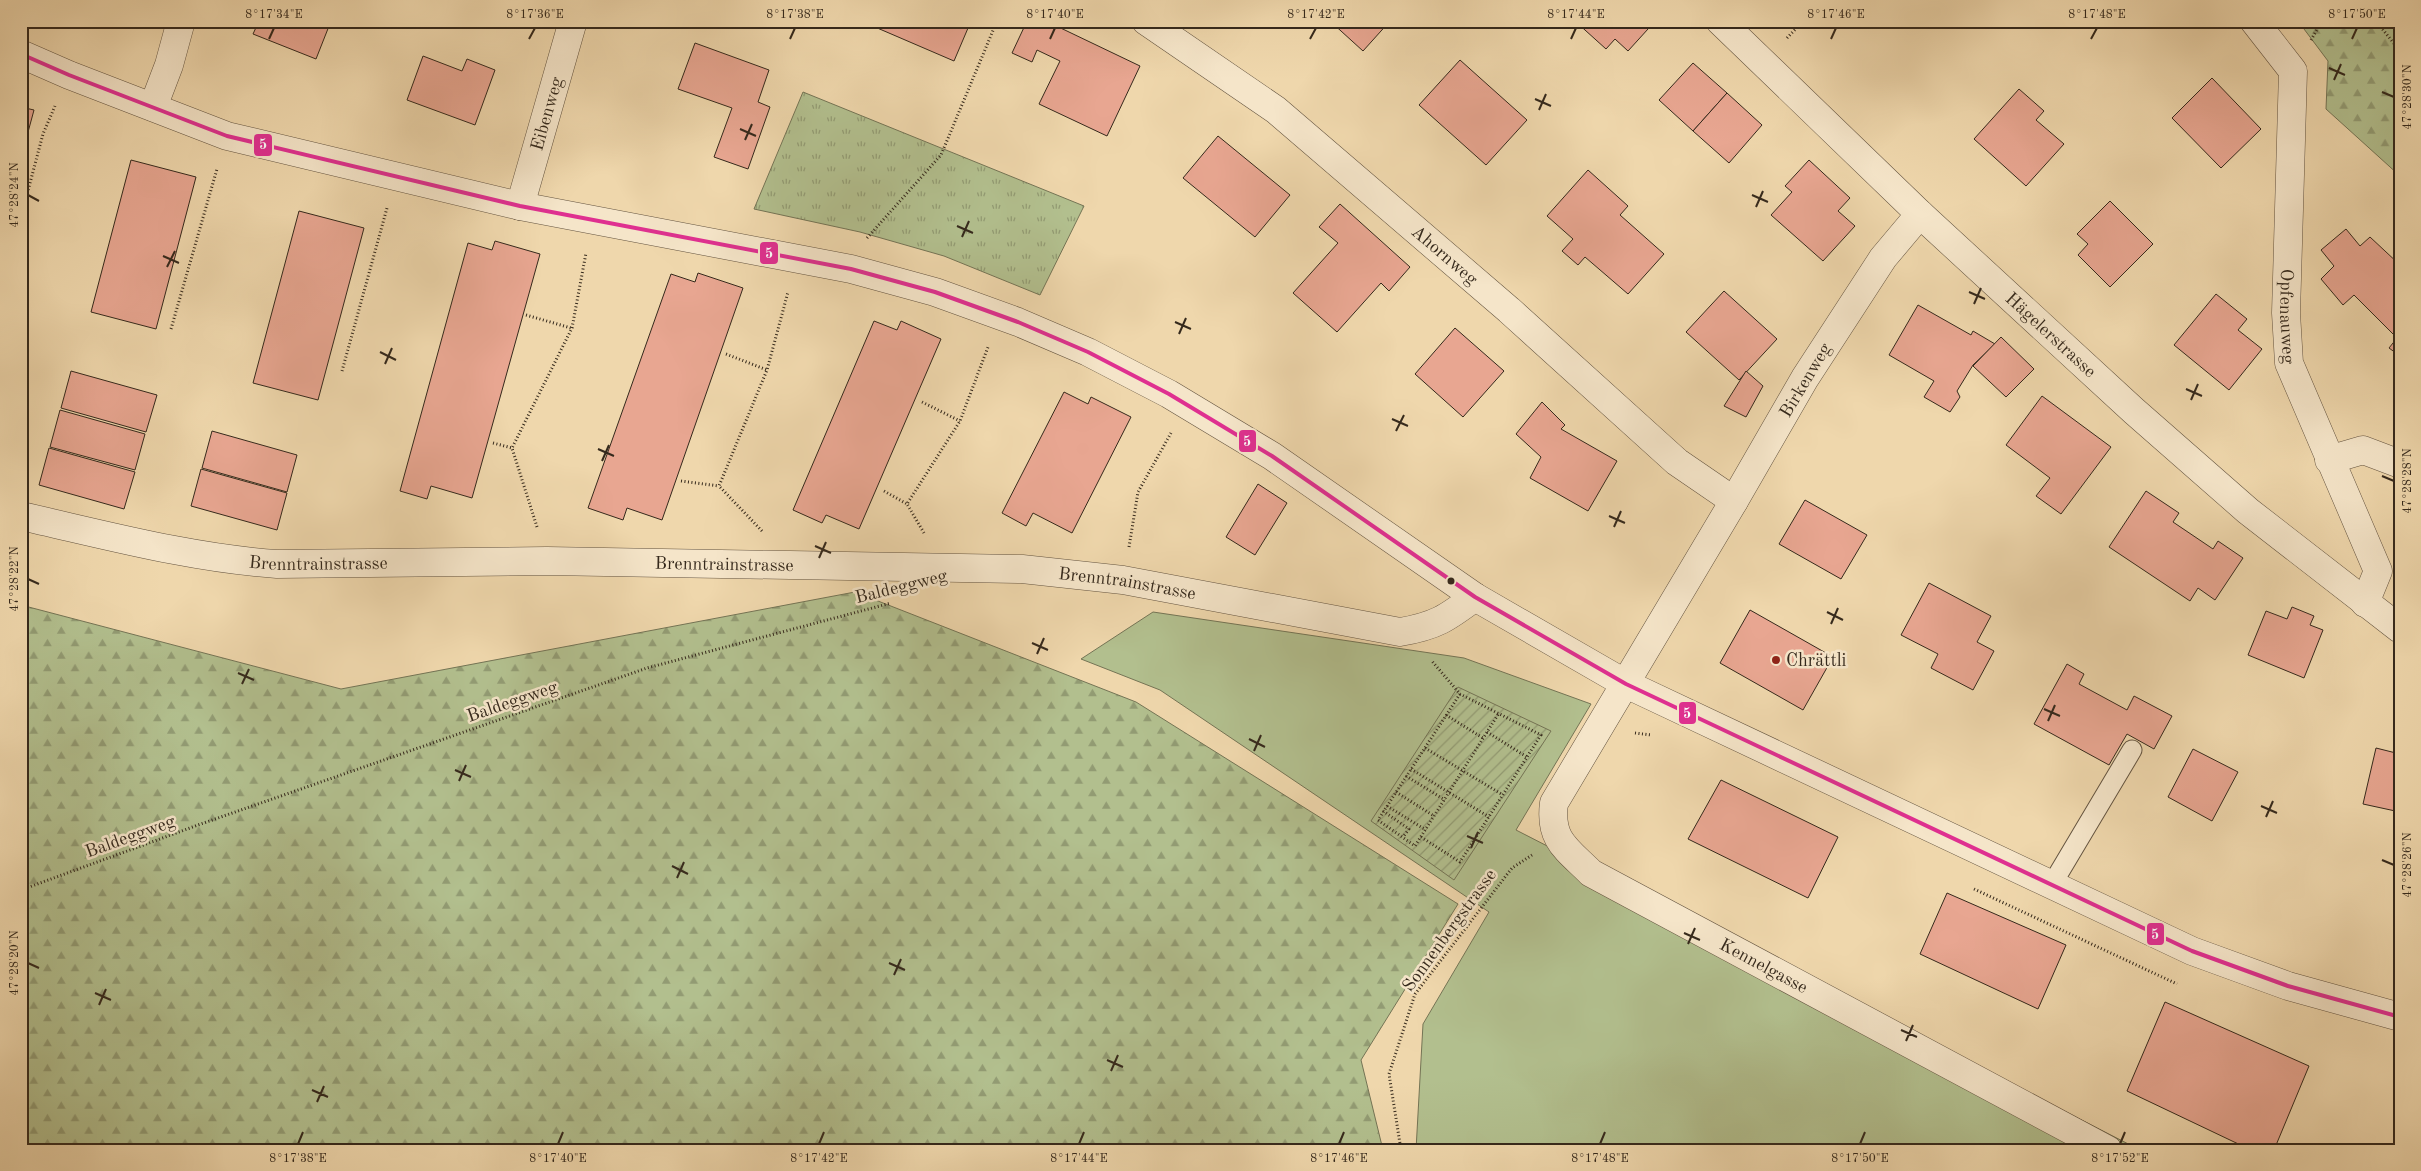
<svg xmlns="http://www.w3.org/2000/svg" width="2421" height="1171" viewBox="0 0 2421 1171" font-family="'Old Standard TT',serif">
<defs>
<pattern id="forest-firs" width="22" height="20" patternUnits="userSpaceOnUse" patternTransform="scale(1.25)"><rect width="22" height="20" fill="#b2bf8e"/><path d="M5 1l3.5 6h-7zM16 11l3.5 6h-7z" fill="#929b73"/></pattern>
<pattern id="park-tufts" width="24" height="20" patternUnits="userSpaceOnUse" patternTransform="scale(1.25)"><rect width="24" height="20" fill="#b2bf8e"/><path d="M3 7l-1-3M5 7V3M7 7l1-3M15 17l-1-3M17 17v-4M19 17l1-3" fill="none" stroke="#929b73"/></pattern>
<pattern id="garden-furrows" width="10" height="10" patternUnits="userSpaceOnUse" patternTransform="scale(1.25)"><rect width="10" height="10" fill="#b2bf8e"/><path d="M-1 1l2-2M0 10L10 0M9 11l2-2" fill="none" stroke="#929b73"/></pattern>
</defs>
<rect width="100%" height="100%" fill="#efd7ac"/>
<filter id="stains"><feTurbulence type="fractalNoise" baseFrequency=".004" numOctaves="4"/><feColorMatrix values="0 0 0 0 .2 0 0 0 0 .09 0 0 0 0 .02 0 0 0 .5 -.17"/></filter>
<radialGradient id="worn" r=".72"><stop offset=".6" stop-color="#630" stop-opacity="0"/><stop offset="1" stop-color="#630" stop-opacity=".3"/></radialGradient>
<polygon fill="#b2bf8e" stroke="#747455" points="1153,612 1464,658 1591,704 1516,830 2140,1150 1416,1150 1423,1024 1489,912 1160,690 1081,659"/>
<g fill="url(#forest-firs)" stroke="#747455">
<polygon points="2298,21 2400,21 2400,176 2326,109 2328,61"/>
<polygon points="855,592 1136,702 1458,904 1361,1060 1383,1150 21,1150 21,605 341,689"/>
</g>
<polygon fill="url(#park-tufts)" stroke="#747455" points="803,92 1084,206 1040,295 944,256 860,232 754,209"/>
<polygon fill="url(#garden-furrows)" stroke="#747455" points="1458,687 1551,731 1454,880 1371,821"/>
<g fill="#e8a691" stroke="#35291c">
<polygon points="259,21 331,21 316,59 253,34"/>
<polygon points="861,21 971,21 954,61"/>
<polygon points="1027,21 1046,21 1140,66 1107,136 1039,104 1060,61 1037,50 1032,62 1012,53"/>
<polygon points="1330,21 1390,21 1363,51"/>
<polygon points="1575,21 1639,21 1648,29 1628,51 1615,39 1606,49"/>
<polygon points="695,43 769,70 758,102 770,107 748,169 714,157 732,108 678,89"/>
<polygon points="423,56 462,71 467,59 495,70 475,125 407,100"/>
<polygon points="1460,60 1527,120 1486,165 1419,105"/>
<polygon points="1693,63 1727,93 1693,131 1659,100"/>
<polygon points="2212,78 2261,129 2221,168 2172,118"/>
<polygon points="2019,89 2044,111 2036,120 2064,144 2026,186 1974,139"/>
<polygon points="1727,93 1762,125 1729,163 1693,131"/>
<polygon points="21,107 34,110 21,158"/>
<polygon points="1218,136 1290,195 1255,237 1183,178"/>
<polygon points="131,160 196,177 156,329 91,312"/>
<polygon points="1809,160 1850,198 1838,211 1855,226 1823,261 1771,215 1792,192 1785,186"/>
<polygon points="1588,170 1628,206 1620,215 1664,254 1628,294 1585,257 1578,265 1562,251 1573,239 1547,216"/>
<polygon points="2110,201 2153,244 2110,287 2078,255 2088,244 2077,234"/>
<polygon points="1340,204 1410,267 1389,291 1381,283 1337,332 1293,293 1338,243 1319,227"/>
<polygon points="299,211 364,228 318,400 253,383"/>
<polygon points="2346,229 2360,246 2370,237 2400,265 2400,356 2389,348 2397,338 2354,295 2343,305 2321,279 2334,266 2321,250"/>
<polygon points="495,241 540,254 472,498 431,486 427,499 400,491 468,243 492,250"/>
<polygon points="698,273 743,288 662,520 627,508 623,520 588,508 671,274 695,282"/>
<polygon points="1724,291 1777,339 1739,380 1686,332"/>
<polygon points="2216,294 2247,319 2238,330 2262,349 2229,390 2174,345"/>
<polygon points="1918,305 1971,335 1973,331 1995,344 1973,365 1957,391 1960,397 1950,412 1924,397 1934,381 1889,355"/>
<polygon points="874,321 897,330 901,321 941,339 859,529 826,515 822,523 793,510"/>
<polygon points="1455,328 1504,371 1463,417 1415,374"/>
<polygon points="2001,337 2034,369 2006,397 1973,366"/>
<polygon points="71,371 157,395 146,432 61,408"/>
<polygon points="1746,371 1763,386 1746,417 1724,406"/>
<polygon points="1064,392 1088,404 1091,397 1131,417 1072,533 1033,513 1026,526 1002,513"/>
<polygon points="2042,396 2111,447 2061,514 2036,496 2050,478 2006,445"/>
<polygon points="1542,402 1565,425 1561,429 1617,461 1588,511 1530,478 1541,457 1516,434"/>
<polygon points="60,410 145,434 135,470 50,447"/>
<polygon points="212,431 297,455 287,492 202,468"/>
<polygon points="49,448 135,472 124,509 39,485"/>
<polygon points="201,469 287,493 277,530 191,506"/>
<polygon points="1258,484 1287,503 1255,555 1226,537"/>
<polygon points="2146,491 2179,513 2173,522 2213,549 2218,541 2243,558 2215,600 2198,588 2190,601 2109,547"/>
<polygon points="1805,500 1867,535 1841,579 1779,544"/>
<polygon points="1929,583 1991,616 1977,642 1994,651 1973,690 1931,668 1938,654 1901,635"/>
<polygon points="2292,607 2314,616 2310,625 2323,630 2304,678 2248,655 2266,611 2287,619"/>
<polygon points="1750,610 1833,657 1803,710 1720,663"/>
<polygon points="2067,664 2084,674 2079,684 2127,710 2134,696 2172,716 2154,749 2127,734 2109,765 2034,724"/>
<polygon points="2376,748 2400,754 2400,812 2363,804"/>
<polygon points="2193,749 2238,772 2212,821 2168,797"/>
<polygon points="1721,780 1838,837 1808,898 1688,839"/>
<polygon points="1947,893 2066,945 2038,1009 1920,954"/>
<polygon points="2165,1002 2309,1066 2274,1150 2251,1150 2127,1091"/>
</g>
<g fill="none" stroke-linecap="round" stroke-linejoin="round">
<defs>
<polyline id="lane" points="2051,886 2132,750"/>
<g id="street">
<path id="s1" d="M1146,21L1276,110L1509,310L1677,462L1734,501"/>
<path id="s2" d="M1720,21L1920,214L2134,411L2248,511L2400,629"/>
<path id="s3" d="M2254,21L2293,71L2286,313L2289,363L2378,571L2365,603"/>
<polyline points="21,54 69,75 227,136 520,206 851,269 935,292 1018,322 1088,352 1169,394 1272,456 1475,597 1626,684 2192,951 2288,986 2400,1017"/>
<polyline points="153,107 169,65 181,21"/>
<path id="s4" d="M520,206L573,21"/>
<path id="s5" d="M1920,214L1883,258L1805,378L1734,501L1554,803C1549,840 1567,849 1591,873L2108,1150"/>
<polyline points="2329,460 2363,450 2400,464"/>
<path id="s6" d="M21,516C106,535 190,558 277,564L547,561L1022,569L1123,580L1400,632C1436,626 1447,618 1475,597"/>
</g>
</defs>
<use href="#lane" stroke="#645440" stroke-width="21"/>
<use href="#street" stroke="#645440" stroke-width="29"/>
<g stroke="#35291c" stroke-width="3" stroke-dasharray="1 2.5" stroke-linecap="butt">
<polyline points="2376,21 2400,51"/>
<polyline points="1787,38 1803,21"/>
<polyline points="2311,40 2322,21"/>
<polyline points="21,217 43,134 55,106"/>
<polyline points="867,238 941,155 997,21"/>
<polyline points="526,315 571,328"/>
<polyline points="171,329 217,169"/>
<polyline points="726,354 767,370"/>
<polyline points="342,371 387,208"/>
<polyline points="922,402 960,421"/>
<polyline points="493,443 512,448"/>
<polyline points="681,481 719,486"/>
<polyline points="884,491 907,504"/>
<polyline points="537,527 512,448 572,328 586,253"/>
<polyline points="762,531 719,486 767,370 788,292"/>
<polyline points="924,533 907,504 960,421 988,347"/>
<polyline points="1129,547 1138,492 1171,433"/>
<polyline points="1460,694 1378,820 1415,846 1499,713"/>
<polyline points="1446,715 1483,738"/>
<polyline points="1487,732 1527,757"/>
<polyline points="1635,733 1651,735"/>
<polyline points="1425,748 1503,795"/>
<polyline points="1411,769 1489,817"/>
<polyline points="1406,776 1445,800"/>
<polyline points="1396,792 1434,816"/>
<polyline points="1387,806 1426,830"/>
<polyline points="1383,811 1409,829 1403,837"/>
<polyline points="1421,837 1460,862 1541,735 1460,694 1431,660"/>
<polyline points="1974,889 2177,984"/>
<polyline points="21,890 198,825 647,668 891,603"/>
<polyline points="1401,1150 1389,1074 1415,994 1512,868 1532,855"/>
</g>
<use href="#lane" stroke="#f5e5c9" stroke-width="19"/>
<use href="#street" stroke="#f5e5c9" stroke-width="28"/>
<defs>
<polyline id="bus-1" points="21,54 69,75 227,136 520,206 851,269 935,292 1018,322 1088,352 1169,394 1272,456 1475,597 1626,684 2192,951 2288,986 2400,1017"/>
</defs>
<use href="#bus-1" stroke="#f5e5c9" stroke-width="8"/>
<use href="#bus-1" stroke="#df3090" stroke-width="4"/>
</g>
<path fill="none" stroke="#35291c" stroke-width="2" d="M269,39L274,28M529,39L535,28M790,39L795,28M1050,39L1055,28M1310,39L1316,28M1571,39L1576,28M1831,39L1836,28M2091,39L2097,28M2352,39L2357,28M2329,68L2345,75M2334,80L2341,64M2382,92L2394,97M1535,99L1551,106M1539,110L1546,94M740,129L756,136M745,140L752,124M28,195L39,201M1752,195L1768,202M1756,207L1763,191M957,226L973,233M962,237L969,221M163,256L179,263M167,267L175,251M1969,292L1985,299M1974,304L1981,288M1175,322L1191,329M1179,334L1186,318M380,352L396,360M385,364L392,348M2186,389L2202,396M2191,400L2198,384M1392,419L1408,426M1396,431L1404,415M598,449L614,456M602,461L609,445M2382,476L2394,481M1609,516L1625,523M1614,527L1621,511M815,546L831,553M819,558L826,542M28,579L39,584M1827,612L1843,620M1831,624L1838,608M1032,643L1048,650M1037,654L1044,638M238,673L254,680M242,684L249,669M2044,709L2060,716M2048,721L2055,705M1249,739L1265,747M1254,751L1261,735M455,770L471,777M459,781L466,765M2261,806L2277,813M2266,817L2273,801M1467,836L1483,843M1471,848L1478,832M2382,860L2394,865M672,866L688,874M677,878L684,862M1684,933L1700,940M1688,944L1695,928M28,963L39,968M889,963L905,970M894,975L901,959M95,993L111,1000M99,1005L106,989M1901,1030L1917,1037M1906,1041L1913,1025M1107,1060L1123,1067M1111,1071L1118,1055M312,1090L328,1097M317,1102L324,1086M298,1144L303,1132M558,1144L563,1132M819,1144L824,1132M1079,1144L1084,1132M1339,1144L1344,1132M1600,1144L1605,1132M1860,1144L1865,1132M2120,1144L2125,1132"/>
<circle fill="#35291c" stroke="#f5e5c9" stroke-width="2" cx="1451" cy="581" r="4.5"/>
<circle fill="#8f2418" stroke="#f5e5c9" stroke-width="2" cx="1776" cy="660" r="5"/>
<g text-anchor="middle" stroke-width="5" stroke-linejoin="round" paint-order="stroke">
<g font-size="18" fill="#35291c" stroke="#f5e5c9">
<text dy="6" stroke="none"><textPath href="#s4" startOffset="96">Eibenweg</textPath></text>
<text dy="6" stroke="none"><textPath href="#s1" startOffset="380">Ahornweg</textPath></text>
<text dy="6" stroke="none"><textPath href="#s3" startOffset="309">Opfenauweg</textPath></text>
<text dy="6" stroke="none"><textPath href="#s2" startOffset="456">Hägelerstrasse</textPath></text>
<text transform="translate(1805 380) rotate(-59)" y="6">Birkenweg</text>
<text dy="6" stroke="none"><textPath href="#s6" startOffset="302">Brenntrainstrasse</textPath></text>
<text dy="6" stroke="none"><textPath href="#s6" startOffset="708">Brenntrainstrasse</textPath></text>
<text dy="6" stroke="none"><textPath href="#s6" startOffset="1112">Brenntrainstrasse</textPath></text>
<text transform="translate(901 586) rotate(-14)" y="6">Baldeggweg</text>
<text transform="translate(512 701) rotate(-19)" y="6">Baldeggweg</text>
<text transform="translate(130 836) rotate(-20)" y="6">Baldeggweg</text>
<text transform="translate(1449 930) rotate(-54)" y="6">Sonnenbergstrasse</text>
<text dy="6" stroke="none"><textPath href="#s5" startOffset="974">Kennelgasse</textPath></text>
</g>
<g font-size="18" fill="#35291c" stroke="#f5e5c9" text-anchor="start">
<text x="1786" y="666">Chrättli</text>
</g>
</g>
<g stroke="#f5e5c9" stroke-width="2">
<rect x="253" y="133" width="20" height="24" rx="5" fill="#df3090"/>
<rect x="759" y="241" width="20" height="24" rx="5" fill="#df3090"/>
<rect x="1238" y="429" width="19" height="24" rx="5" fill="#df3090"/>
<rect x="1678" y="701" width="19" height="24" rx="5" fill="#df3090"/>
<rect x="2146" y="922" width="19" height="24" rx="5" fill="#df3090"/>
</g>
<g font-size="14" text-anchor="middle" font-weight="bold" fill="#fff">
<text x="263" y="149">5</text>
<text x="769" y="258">5</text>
<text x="1247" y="446">5</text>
<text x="1687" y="718">5</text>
<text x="2155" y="939">5</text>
</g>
<rect width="2421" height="1171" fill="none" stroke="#efd7ac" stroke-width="55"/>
<rect x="28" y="28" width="2366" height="1116" fill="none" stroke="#35291c" stroke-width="2"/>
<g font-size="12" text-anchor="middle" fill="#35291c">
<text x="274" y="18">8°17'34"E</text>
<text x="535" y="18">8°17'36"E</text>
<text x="795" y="18">8°17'38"E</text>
<text x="1055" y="18">8°17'40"E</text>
<text x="1316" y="18">8°17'42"E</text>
<text x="1576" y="18">8°17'44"E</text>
<text x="1836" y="18">8°17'46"E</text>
<text x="2097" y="18">8°17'48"E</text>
<text x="2357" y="18">8°17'50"E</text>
<text transform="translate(2407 97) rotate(-90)" y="4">47°28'30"N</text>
<text transform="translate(14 195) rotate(-90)" y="4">47°28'24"N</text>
<text transform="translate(2407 481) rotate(-90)" y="4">47°28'28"N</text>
<text transform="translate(14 579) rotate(-90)" y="4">47°28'22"N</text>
<text transform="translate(2407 865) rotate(-90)" y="4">47°28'26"N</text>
<text transform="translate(14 963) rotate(-90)" y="4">47°28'20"N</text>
<text x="298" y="1162">8°17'38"E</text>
<text x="558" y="1162">8°17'40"E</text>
<text x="819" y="1162">8°17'42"E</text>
<text x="1079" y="1162">8°17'44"E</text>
<text x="1339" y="1162">8°17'46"E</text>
<text x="1600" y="1162">8°17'48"E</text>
<text x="1860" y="1162">8°17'50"E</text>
<text x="2120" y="1162">8°17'52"E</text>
</g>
<rect width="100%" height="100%" filter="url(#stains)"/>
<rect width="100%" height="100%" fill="url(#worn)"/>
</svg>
